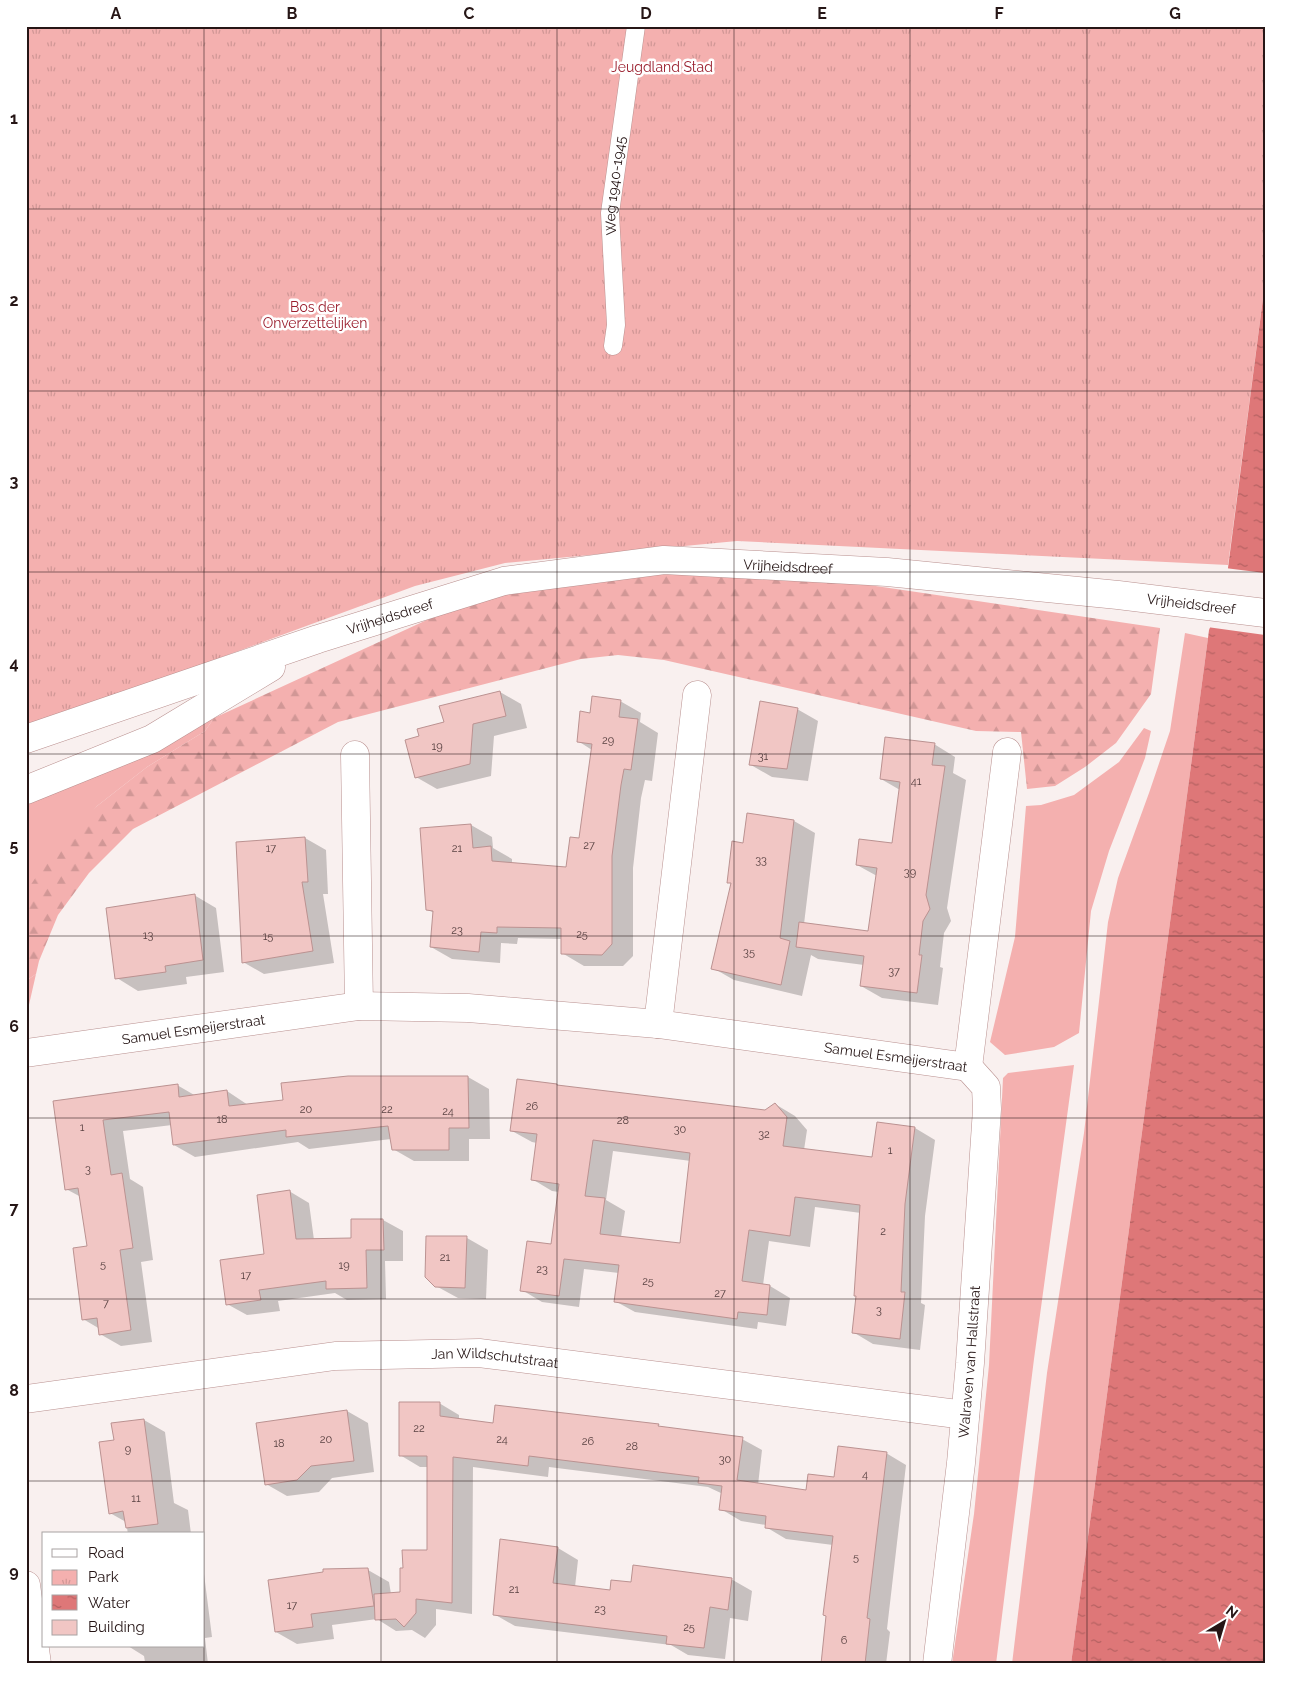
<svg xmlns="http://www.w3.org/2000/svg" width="1291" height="1690" viewBox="0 0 1291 1690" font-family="Raleway,sans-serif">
<defs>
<pattern id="forest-firs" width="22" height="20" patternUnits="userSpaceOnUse" patternTransform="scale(1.25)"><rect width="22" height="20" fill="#f4b0af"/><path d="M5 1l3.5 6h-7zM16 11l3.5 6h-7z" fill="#d19796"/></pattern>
<pattern id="park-tufts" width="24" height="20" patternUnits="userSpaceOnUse" patternTransform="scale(1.25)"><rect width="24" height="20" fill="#f4b0af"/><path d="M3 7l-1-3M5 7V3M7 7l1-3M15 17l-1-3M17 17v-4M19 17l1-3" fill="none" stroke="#d19796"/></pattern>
<pattern id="water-ripples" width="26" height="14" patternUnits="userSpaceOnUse" patternTransform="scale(1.25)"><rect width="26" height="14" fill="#de7778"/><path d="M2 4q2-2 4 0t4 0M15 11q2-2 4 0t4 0" fill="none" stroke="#b46161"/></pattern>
</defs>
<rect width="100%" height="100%" fill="#f9f0ef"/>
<g fill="#f4b0af">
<polygon points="1185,633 1208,638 1071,1664 1012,1664 1047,1373 1084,1133 1108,922 1118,878 1149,793 1170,731"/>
<polygon points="214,718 205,731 147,767 97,806 26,892 26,802"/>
<polygon points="1144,728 1151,731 1145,758 1109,851 1091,911 1079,1033 1054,1047 1005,1055 990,1042 1015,937 1026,806 1041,805 1074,795 1119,762"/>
<polygon points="36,974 26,1018 26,981"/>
<polygon points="1074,1065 1034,1359 996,1664 952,1664 974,1514 989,1365 1003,1078 1008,1073"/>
</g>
<polygon fill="url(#forest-firs)" points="684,570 758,573 869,585 1160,628 1151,694 1116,743 1085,767 1055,786 1027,789 1021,732 976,731 664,660 618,655 581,659 338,722 133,829 89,873 58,915 39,961 36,974 26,981 26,892 56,847 97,806 147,767 205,731 214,718 455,607 546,583"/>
<polygon fill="url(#park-tufts)" points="26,26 1265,26 1265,283 1228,565 737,541 505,563 415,586 122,694 26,727"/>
<polygon fill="url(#water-ripples)" points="1265,283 1265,1664 1071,1664 1208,638 1209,630 1225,591"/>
<polygon fill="#f9f0ef" points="1225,568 1265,573 1265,635 1207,627 1222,590"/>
<g fill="#0003" fill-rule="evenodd">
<polygon points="500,692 521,704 527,728 494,736 491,776 437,789 416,777 421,737"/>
<polygon points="620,701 641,713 640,722 658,733 652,781 645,780 641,798 633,868 633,956 623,966 584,966 562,953 562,939 518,938 517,944 501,943 500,963 452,959 431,947 434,913 427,909 471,825 492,837 493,848 512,859 512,864 567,869 580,840 592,750 578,741 591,714"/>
<polygon points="797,709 818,721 808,781 772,777 751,765"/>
<polygon points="934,744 955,757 953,773 966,780 947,908 951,921 944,933 940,967 943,968 938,1005 882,998 861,986 864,965 818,959 811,955 802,996 734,980 713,968 732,884 728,882 744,844 748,814 794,821 815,833 804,924 870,933 877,876 857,865 893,845 900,790 881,779"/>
<polygon points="305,838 326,850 328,894 323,894 334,963 264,974 243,962"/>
<polygon points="194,895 216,908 224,972 186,977 187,984 138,991 117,978"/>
<polygon points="468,1077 489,1089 490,1139 469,1139 469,1161 414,1161 393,1149 391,1139 309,1149 298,1142 195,1157 174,1145 172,1125 123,1131 130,1179 143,1187 153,1260 141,1262 152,1342 121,1346 100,1334 100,1329 83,1319 89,1247 81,1197 66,1189 54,1102 177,1085 196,1096 227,1091 248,1105"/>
<path d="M775,1104L795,1116L807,1130L804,1150L873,1158L915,1128L935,1140L925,1216L921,1303L925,1305L920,1350L873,1344L853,1332L857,1296L861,1213L815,1207L810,1247L769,1241L763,1285L770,1286L790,1298L786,1326L758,1322L757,1329L635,1312L615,1301L619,1273L584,1269L579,1307L542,1302L522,1290L552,1245L559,1192L552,1191L532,1179L537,1143L532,1142L512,1131L765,1111ZM613,1151L691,1161L681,1245L621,1237L625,1211L606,1200Z"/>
<polygon points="289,1191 309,1203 314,1240 353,1239 383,1220 403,1231 403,1261 385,1261 386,1299 347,1300 335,1293 278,1301 280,1311 247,1315 227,1304 266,1255"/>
<polygon points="467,1238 488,1250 486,1299 458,1298 436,1286"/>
<polygon points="439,1403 459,1415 459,1420 494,1424 658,1426 661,1427 742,1439 762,1450 758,1485 807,1492 886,1453 906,1465 887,1629 890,1632 886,1664 823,1664 833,1545 786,1539 766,1527 766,1525 741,1521 721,1509 723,1494 708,1487 549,1467 548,1477 473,1467 472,1614 436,1609 436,1625 425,1638 412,1630 396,1631 377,1619 332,1625 334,1639 297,1644 276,1632 368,1570 389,1582 391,1594 401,1593 404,1569 429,1551 428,1467 420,1467 400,1455"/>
<polygon points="347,1411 368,1423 374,1472 332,1478 319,1492 287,1496 266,1484"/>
<polygon points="144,1420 165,1432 174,1503 188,1510 191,1534 128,1534 126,1522 110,1513 115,1441"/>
<polygon points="558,1548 578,1560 575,1587 611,1592 731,1579 752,1591 748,1621 730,1618 725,1659 688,1655 671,1645 515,1626 494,1614"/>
<polygon points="204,1574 212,1637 205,1638 208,1664 148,1664 145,1662 144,1656 128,1646 204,1646"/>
</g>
<g fill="#f1c6c4" stroke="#bb9291" fill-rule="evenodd">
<polygon points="500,691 506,716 473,724 470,764 415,778 405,740 419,736 417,729 444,722 439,706"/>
<polygon points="592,696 621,700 619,717 638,719 631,770 624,769 621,785 612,856 612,944 602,955 561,954 561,928 497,927 497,933 481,932 479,952 430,947 433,911 426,910 420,828 471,824 473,848 491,846 492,861 566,867 570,837 579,838 592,744 577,742 580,711 590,713"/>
<polygon points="760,701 798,708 787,769 749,765"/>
<polygon points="885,737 935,743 932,765 945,766 926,895 930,909 923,921 919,955 922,955 917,993 860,986 864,956 796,947 799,922 868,931 877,868 856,865 859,839 892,843 900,782 880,779"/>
<polygon points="747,813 794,820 780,938 790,941 781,985 711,969 731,883 727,883 732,841 743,843"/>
<polygon points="305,837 308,882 302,882 313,951 242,963 236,842"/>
<polygon points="195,894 203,960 165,966 166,972 115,979 106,908"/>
<polygon points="348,1076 468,1076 469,1128 449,1128 449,1150 392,1150 388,1126 286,1137 286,1130 173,1145 169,1112 103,1120 111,1175 122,1173 133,1248 120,1250 131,1330 99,1335 97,1318 82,1320 73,1248 87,1246 78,1188 65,1190 53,1101 178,1084 179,1097 227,1090 229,1106 283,1100 281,1083"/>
<path d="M517,1079L557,1084V1085L765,1110L775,1103L787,1117L783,1146L872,1157L877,1122L915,1127L905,1204L901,1292H905L900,1339L852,1333L856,1296H854L860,1205L795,1197L790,1236L749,1230L742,1281L770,1285L767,1315L738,1312L737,1319L614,1302L619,1265L564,1259L559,1296L520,1291L527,1241L551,1244L559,1184L531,1180L537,1134L510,1131ZM593,1140L690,1153L680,1243L600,1234L605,1198L585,1196Z"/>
<polygon points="290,1190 296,1239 351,1238 351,1219 383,1219 384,1250 366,1250 367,1288 326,1289 326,1281 259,1290 261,1300 226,1305 220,1260 264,1254 257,1195"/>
<polygon points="426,1236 467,1236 465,1288 435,1287 425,1277"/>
<polygon points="399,1402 440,1402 440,1416 493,1423 495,1405 659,1424 658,1426 743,1437 737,1480 806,1490 808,1474 834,1477 838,1446 887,1452 867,1618 870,1619 865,1664 821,1664 826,1616 823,1615 833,1536 765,1528 766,1516 719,1510 722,1486 698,1483 699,1477 529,1456 528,1466 453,1457 452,1603 416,1599 416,1613 404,1627 396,1619 375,1620 374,1594 400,1592 400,1568 403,1568 402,1550 427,1550 427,1456 399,1456"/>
<polygon points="347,1410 354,1461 311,1466 297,1480 265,1485 256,1423"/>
<polygon points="144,1419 158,1524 126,1528 123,1511 109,1514 99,1442 114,1440 111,1423"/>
<polygon points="500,1539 558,1547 553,1583 610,1590 611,1580 631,1582 633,1565 732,1578 728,1610 710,1607 704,1648 666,1644 667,1636 493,1615"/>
<polygon points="368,1568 374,1606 311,1614 313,1627 275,1632 268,1580 323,1572 323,1569"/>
</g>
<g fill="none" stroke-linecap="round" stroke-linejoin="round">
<defs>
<g id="service">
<path id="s1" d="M613,346L616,325L610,213L636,26"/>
</g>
<g id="minor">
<polyline points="355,755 359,1006"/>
<polyline points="658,1024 697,695"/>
<path id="s2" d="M26,1053L359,1006L468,1008L658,1024L968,1067L1007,752"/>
<path id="s3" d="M26,1399L335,1356L479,1353L965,1415"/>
<polyline points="26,1585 37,1664"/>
<path id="s4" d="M937,1664L961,1463L970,1363L987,1109L986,1087L968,1067"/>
</g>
<g id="secondary">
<path id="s5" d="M26,739L318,639L504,581L664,560L887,572L1118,595L1265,613"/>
<polyline points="26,790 152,739 271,667"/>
</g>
</defs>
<use href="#service" stroke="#b9908f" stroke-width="19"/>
<use href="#minor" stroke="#b9908f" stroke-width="29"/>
<use href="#secondary" stroke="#b9908f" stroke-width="29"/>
<use href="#service" stroke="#fff" stroke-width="18"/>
<use href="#minor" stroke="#fff" stroke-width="28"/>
<use href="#secondary" stroke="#fff" stroke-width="28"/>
</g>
<path fill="none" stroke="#261616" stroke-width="1" stroke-opacity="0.55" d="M204,26V1664M381,26V1664M557,26V1664M734,26V1664M910,26V1664M1087,26V1664M26,209H1265M26,391H1265M26,572H1265M26,754H1265M26,936H1265M26,1118H1265M26,1299H1265M26,1481H1265"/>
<g text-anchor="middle" stroke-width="5" stroke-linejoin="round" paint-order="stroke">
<g font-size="11" fill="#594242">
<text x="608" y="744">29</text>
<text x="437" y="750">19</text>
<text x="763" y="760">31</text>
<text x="916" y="785">41</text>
<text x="589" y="849">27</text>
<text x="271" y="852">17</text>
<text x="457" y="852">21</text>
<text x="761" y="864">33</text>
<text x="910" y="876">39</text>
<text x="457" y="934">23</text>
<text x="582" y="938">25</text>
<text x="148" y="939">13</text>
<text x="268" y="940">15</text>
<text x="749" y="956">35</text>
<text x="894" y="975">37</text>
<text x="532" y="1110">26</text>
<text x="306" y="1113">20</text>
<text x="387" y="1113">22</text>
<text x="448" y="1115">24</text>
<text x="222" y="1123">18</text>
<text x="623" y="1124">28</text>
<text x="82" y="1131">1</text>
<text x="680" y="1133">30</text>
<text x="764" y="1138">32</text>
<text x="890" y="1154">1</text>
<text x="88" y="1173">3</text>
<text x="883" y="1235">2</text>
<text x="445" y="1261">21</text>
<text x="103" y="1268">5</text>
<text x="344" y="1269">19</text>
<text x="542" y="1273">23</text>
<text x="246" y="1279">17</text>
<text x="648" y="1285">25</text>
<text x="720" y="1297">27</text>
<text x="106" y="1307">7</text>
<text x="879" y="1314">3</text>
<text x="419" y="1432">22</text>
<text x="326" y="1443">20</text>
<text x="502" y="1443">24</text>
<text x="588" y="1445">26</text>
<text x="279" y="1447">18</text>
<text x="632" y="1450">28</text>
<text x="128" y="1453">9</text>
<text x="725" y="1463">30</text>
<text x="865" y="1478">4</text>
<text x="136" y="1502">11</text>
<text x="856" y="1561">5</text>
<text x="514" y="1593">21</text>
<text x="292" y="1609">17</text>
<text x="600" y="1613">23</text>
<text x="689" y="1631">25</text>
<text x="844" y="1644">6</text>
</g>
<g font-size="14" fill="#9a1f2e" stroke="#fff">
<text x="662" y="72">Jeugdland Stad</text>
<text x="315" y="312">Bos der<tspan x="315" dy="16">Onverzettelijken</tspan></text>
</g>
<g font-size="14" fill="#261616" stroke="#fff">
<text dy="5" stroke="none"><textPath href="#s1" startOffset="161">Weg 1940-1945</textPath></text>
<text dy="5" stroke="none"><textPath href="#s5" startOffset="789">Vrijheidsdreef</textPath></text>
<text dy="5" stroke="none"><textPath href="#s5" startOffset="1194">Vrijheidsdreef</textPath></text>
<text dy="5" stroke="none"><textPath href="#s5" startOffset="384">Vrijheidsdreef</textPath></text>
<text dy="5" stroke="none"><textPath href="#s2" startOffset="169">Samuel Esmeijerstraat</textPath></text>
<text dy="5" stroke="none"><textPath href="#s2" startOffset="876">Samuel Esmeijerstraat</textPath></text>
<text dy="5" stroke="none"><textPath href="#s3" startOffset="472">Jan Wildschutstraat</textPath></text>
<text dy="5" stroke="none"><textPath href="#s4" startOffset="304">Walraven van Hallstraat</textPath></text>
</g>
</g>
<rect width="1291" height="1690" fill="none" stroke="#ffffff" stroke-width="55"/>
<rect x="42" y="1532" width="162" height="115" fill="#ffffff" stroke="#a8a2a2"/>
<rect x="52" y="1549" width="25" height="8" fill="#ffffff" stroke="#a8a2a2"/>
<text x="88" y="1558" font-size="15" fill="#261616">Road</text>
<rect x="52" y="1570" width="25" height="15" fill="url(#park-tufts)" stroke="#a8a2a2"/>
<text x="88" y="1582" font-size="15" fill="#261616">Park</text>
<rect x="52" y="1595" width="25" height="15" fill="url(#water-ripples)" stroke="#a8a2a2"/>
<text x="88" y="1608" font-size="15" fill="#261616">Water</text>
<rect x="52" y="1620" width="25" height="15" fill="#f1c6c4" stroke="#a8a2a2"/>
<text x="88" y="1632" font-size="15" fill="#261616">Building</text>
<g transform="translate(1224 1622) rotate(38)" stroke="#ffffff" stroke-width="4" paint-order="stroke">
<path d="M0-4L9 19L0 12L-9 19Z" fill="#261616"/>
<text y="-8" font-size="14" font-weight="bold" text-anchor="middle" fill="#261616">N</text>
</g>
<rect x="28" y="28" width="1236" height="1634" fill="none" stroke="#261616" stroke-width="2"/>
<g font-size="16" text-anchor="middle" font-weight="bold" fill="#261616">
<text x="116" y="19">A</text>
<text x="292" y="19">B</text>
<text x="469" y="19">C</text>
<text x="646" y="19">D</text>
<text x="822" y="19">E</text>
<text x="999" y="19">F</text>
<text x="1175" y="19">G</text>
<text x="14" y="124">1</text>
<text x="14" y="306">2</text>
<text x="14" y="487">3</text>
<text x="14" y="669">4</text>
<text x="14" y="851">5</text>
<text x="14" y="1032">6</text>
<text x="14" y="1214">7</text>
<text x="14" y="1396">8</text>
<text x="14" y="1577">9</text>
</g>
</svg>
